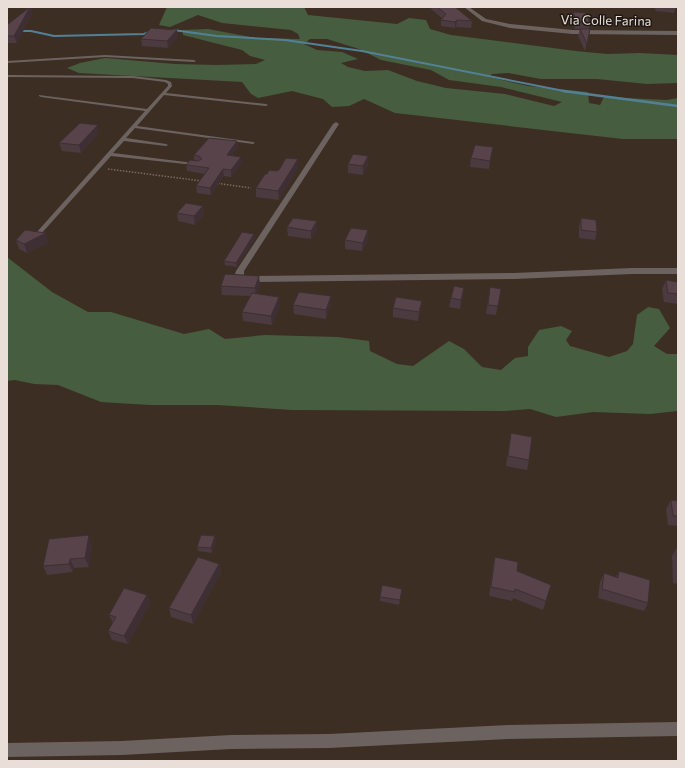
<svg xmlns="http://www.w3.org/2000/svg" width="685" height="768" viewBox="0 0 685 768" font-family="Commissioner,sans-serif">
<rect width="100%" height="100%" fill="#3d2e23"/>
<g fill="#465d3f" fill-rule="evenodd">
<path d="M167,7H304L308,15L397,24L409,18L426,20L430,29L451,35L576,51L607,54L640,53L678,55V83L647,84L597,79H541L508,73L492,74L489,77L528,86L588,92L589,103L600,105L604,97L667,100L678,98V139H623L395,113L364,99L349,106L332,107L323,99L292,91L258,98L251,94L242,82L79,73L67,68L80,63L105,58L175,64L217,65L256,64L265,60L250,56L242,50L183,35V30L208,29L256,38L300,39L298,34L291,30L222,23L198,15L170,27L159,25ZM310,39H327L359,49L381,60L431,70L449,80L501,87L562,102L554,106L505,94L446,88L417,81L388,70L365,71L348,67L341,63L358,59L342,52L317,50L304,44Z"/>
<polygon points="7,257 52,292 88,312 111,312 184,334 209,329 225,339 265,335 338,337 369,341 370,351 397,364 413,366 449,341 464,349 482,367 501,370 515,358 528,356 528,347 539,330 561,326 572,331 566,340 570,346 609,357 627,351 633,344 637,315 648,307 659,309 670,328 654,346 667,354 678,354 678,411 650,414 593,412 556,417 530,409 505,411 292,410 217,405 150,405 101,402 58,385 34,384 15,380 7,381"/>
</g>
<g fill="none" stroke-linecap="round" stroke-linejoin="round">
<g stroke="#528197" stroke-width="2">
<polyline points="173,30 217,36 285,40 362,51 569,92"/>
<polyline points="7,31 31,31 54,36 144,34 152,31"/>
</g>
<polyline stroke="#528197" stroke-width="2.5" points="563,91 678,106"/>
<g stroke="#786a61" stroke-width="1.5" stroke-dasharray="1.5 1.5" stroke-linecap="butt">
<polyline points="108,169 202,181"/>
<polyline points="215,183 251,188"/>
</g>
<g fill="#6c6360" fill-rule="evenodd">
<polygon points="105,55 194,60 196,61 194,62 105,57 7,63 7,61"/>
<polygon points="7,75 133,76 166,80 171,82 172,86 166,93 266,104 268,105 266,106 164,95 137,126 253,142 255,143 253,144 135,128 126,138 166,144 168,145 166,146 124,141 113,153 194,163 196,164 194,165 111,156 40,235 38,236 35,234 36,233 145,111 41,97 39,96 39,95 147,109 168,86 168,84 165,82 133,78 7,77"/>
</g>
<g fill="#6c6360" fill-rule="evenodd">
<polygon points="464,7 469,7 486,19 510,24 573,30 678,31 678,35 573,34 510,28 482,21"/>
<polygon points="336,122 339,124 244,271 244,275 247,276 514,273 632,268 678,268 678,274 632,274 514,279 246,282 238,279 235,274 236,271 333,124"/>
<polygon points="678,722 678,736 508,739 329,748 231,749 122,755 7,757 7,743 122,741 231,735 329,734 508,725"/>
</g>
</g>
<g fill="#4b3a3f">
<polygon points="432,7 455,7 472,21 471,28 456,27 455,28 441,26 441,20 442,18 431,9"/>
<polygon points="654,7 676,7 674,13 656,11"/>
<polygon points="33,12 17,43 7,43 7,25"/>
<polygon points="573,12 590,22 589,29 575,29 571,19"/>
<polygon points="580,29 590,29 585,51 578,36"/>
<polygon points="178,37 168,48 142,46 141,39"/>
<polygon points="99,133 81,153 62,151 59,143"/>
<polygon points="237,141 238,147 232,155 242,163 231,177 224,176 211,195 197,193 196,186 205,174 187,171 186,165 194,161 194,155"/>
<polygon points="493,147 489,169 470,167 471,158"/>
<polygon points="368,156 368,165 363,175 348,173 348,164"/>
<polygon points="298,159 298,168 279,200 256,197 256,188 267,174 276,171"/>
<polygon points="203,206 204,215 195,225 178,221 177,213"/>
<polygon points="581,218 597,232 595,240 579,238 579,226"/>
<polygon points="287,227 317,230 311,239 288,236"/>
<polygon points="255,238 237,267 225,265 224,261"/>
<polygon points="368,239 362,251 345,249 345,240"/>
<polygon points="16,240 49,242 27,253 19,249"/>
<polygon points="666,280 678,282 678,304 664,302 662,289"/>
<polygon points="260,285 257,294 280,306 272,325 243,321 242,312 250,296 222,295 221,286"/>
<polygon points="490,287 501,289 496,315 486,314"/>
<polygon points="331,296 331,305 326,319 294,314 293,305"/>
<polygon points="463,297 460,309 449,307 451,298"/>
<polygon points="393,308 421,310 418,321 393,317"/>
<polygon points="511,433 529,460 527,470 506,466 509,443"/>
<polygon points="671,500 678,501 678,526 668,525 666,509"/>
<polygon points="216,541 212,553 198,551 197,547"/>
<polygon points="92,544 89,567 74,568 73,572 47,575 43,566"/>
<polygon points="677,547 678,547 678,584 673,583 672,556"/>
<polygon points="495,557 517,571 551,585 543,610 513,598 512,601 489,596 493,566"/>
<polygon points="219,564 221,572 193,624 171,617 169,608"/>
<polygon points="619,571 648,603 644,611 598,598 600,582 604,573 616,577"/>
<polygon points="402,589 399,605 380,601 380,597"/>
<polygon points="147,595 150,603 128,644 112,640 108,631 113,623 109,615"/>
</g>
<g fill="#3d2f33">
<polygon points="30,7 31,7 33,12 17,43 14,36"/>
<polygon points="457,20 456,27 455,28 455,22"/>
<polygon points="177,30 178,37 168,48 167,41"/>
<polygon points="98,125 99,133 81,153 79,145"/>
<polygon points="237,141 238,147 228,161 227,155"/>
<polygon points="493,147 492,155 489,169 490,161"/>
<polygon points="368,156 368,165 363,175 363,166"/>
<polygon points="241,157 242,163 231,177 231,170"/>
<polygon points="298,159 298,168 279,200 278,191"/>
<polygon points="223,169 224,176 211,195 210,188"/>
<polygon points="203,206 204,215 195,225 194,216"/>
<polygon points="317,221 317,230 311,239 311,231"/>
<polygon points="368,230 368,239 362,251 363,243"/>
<polygon points="46,233 49,242 27,253 24,244"/>
<polygon points="254,234 255,238 237,267 236,263"/>
<polygon points="259,276 260,285 256,297 255,288"/>
<polygon points="464,288 463,297 460,309 461,300"/>
<polygon points="331,296 331,305 326,319 326,310"/>
<polygon points="279,297 280,306 272,325 271,316"/>
<polygon points="422,301 421,310 418,321 419,312"/>
<polygon points="89,535 92,544 89,567 85,558"/>
<polygon points="215,536 216,541 212,553 211,548"/>
<polygon points="70,559 74,568 73,572 69,564"/>
<polygon points="219,564 221,572 193,624 191,615"/>
<polygon points="147,595 150,603 128,644 124,636"/>
</g>
<g fill="#574349" stroke="#3d2f33">
<polygon points="30,7 14,36 7,36 7,25"/>
<polygon points="437,7 455,7 472,21 457,20 455,22 441,20 446,14"/>
<polygon points="573,12 586,13 590,22 577,22"/>
<polygon points="151,28 177,30 167,41 141,39"/>
<polygon points="580,29 590,29 587,44"/>
<polygon points="80,123 98,125 79,145 59,143"/>
<polygon points="209,138 237,141 227,155 241,157 231,170 223,169 210,188 196,186 209,168 186,165 190,160 198,161 202,159 199,156 194,155"/>
<polygon points="475,145 493,147 490,161 471,158"/>
<polygon points="353,154 368,156 363,166 348,164"/>
<polygon points="286,158 298,159 278,191 256,188 265,174 267,174 269,170 276,171 279,170"/>
<polygon points="186,203 203,206 194,216 177,213"/>
<polygon points="293,218 317,221 311,231 287,227"/>
<polygon points="581,218 596,220 597,232 581,230"/>
<polygon points="351,228 368,230 363,243 345,240"/>
<polygon points="25,230 46,233 24,244 16,240"/>
<polygon points="242,232 254,234 236,263 224,261"/>
<polygon points="225,274 259,276 255,288 221,286"/>
<polygon points="666,280 678,282 678,294 668,293"/>
<polygon points="454,286 464,288 461,300 451,298"/>
<polygon points="490,287 501,289 498,306 488,305"/>
<polygon points="299,292 331,296 326,310 293,305"/>
<polygon points="252,293 279,297 271,316 242,312"/>
<polygon points="396,297 422,301 419,312 393,308"/>
<polygon points="511,433 532,437 529,460 508,456"/>
<polygon points="671,500 678,501 678,516 673,516"/>
<polygon points="89,535 85,558 70,559 69,564 43,566 49,539"/>
<polygon points="201,535 215,536 211,548 197,547"/>
<polygon points="677,547 678,547 678,574"/>
<polygon points="198,557 219,564 191,615 169,608"/>
<polygon points="495,557 518,562 517,571 551,585 546,601 515,589 515,592 491,587"/>
<polygon points="619,571 650,580 648,603 602,589 604,573 618,578"/>
<polygon points="382,585 402,589 400,600 380,597"/>
<polygon points="124,588 147,595 124,636 108,631 116,617 109,615"/>
</g>
<g text-anchor="middle" stroke-width="3" stroke-linejoin="round" paint-order="stroke">
<g font-size="13" fill="#e9dfd8" stroke="#1e1813">
<text transform="translate(606 20) rotate(1)" y="5">Via Colle Farina</text>
</g>
</g>
<rect width="685" height="768" fill="none" stroke="#e9dfd8" stroke-width="16"/>
</svg>
